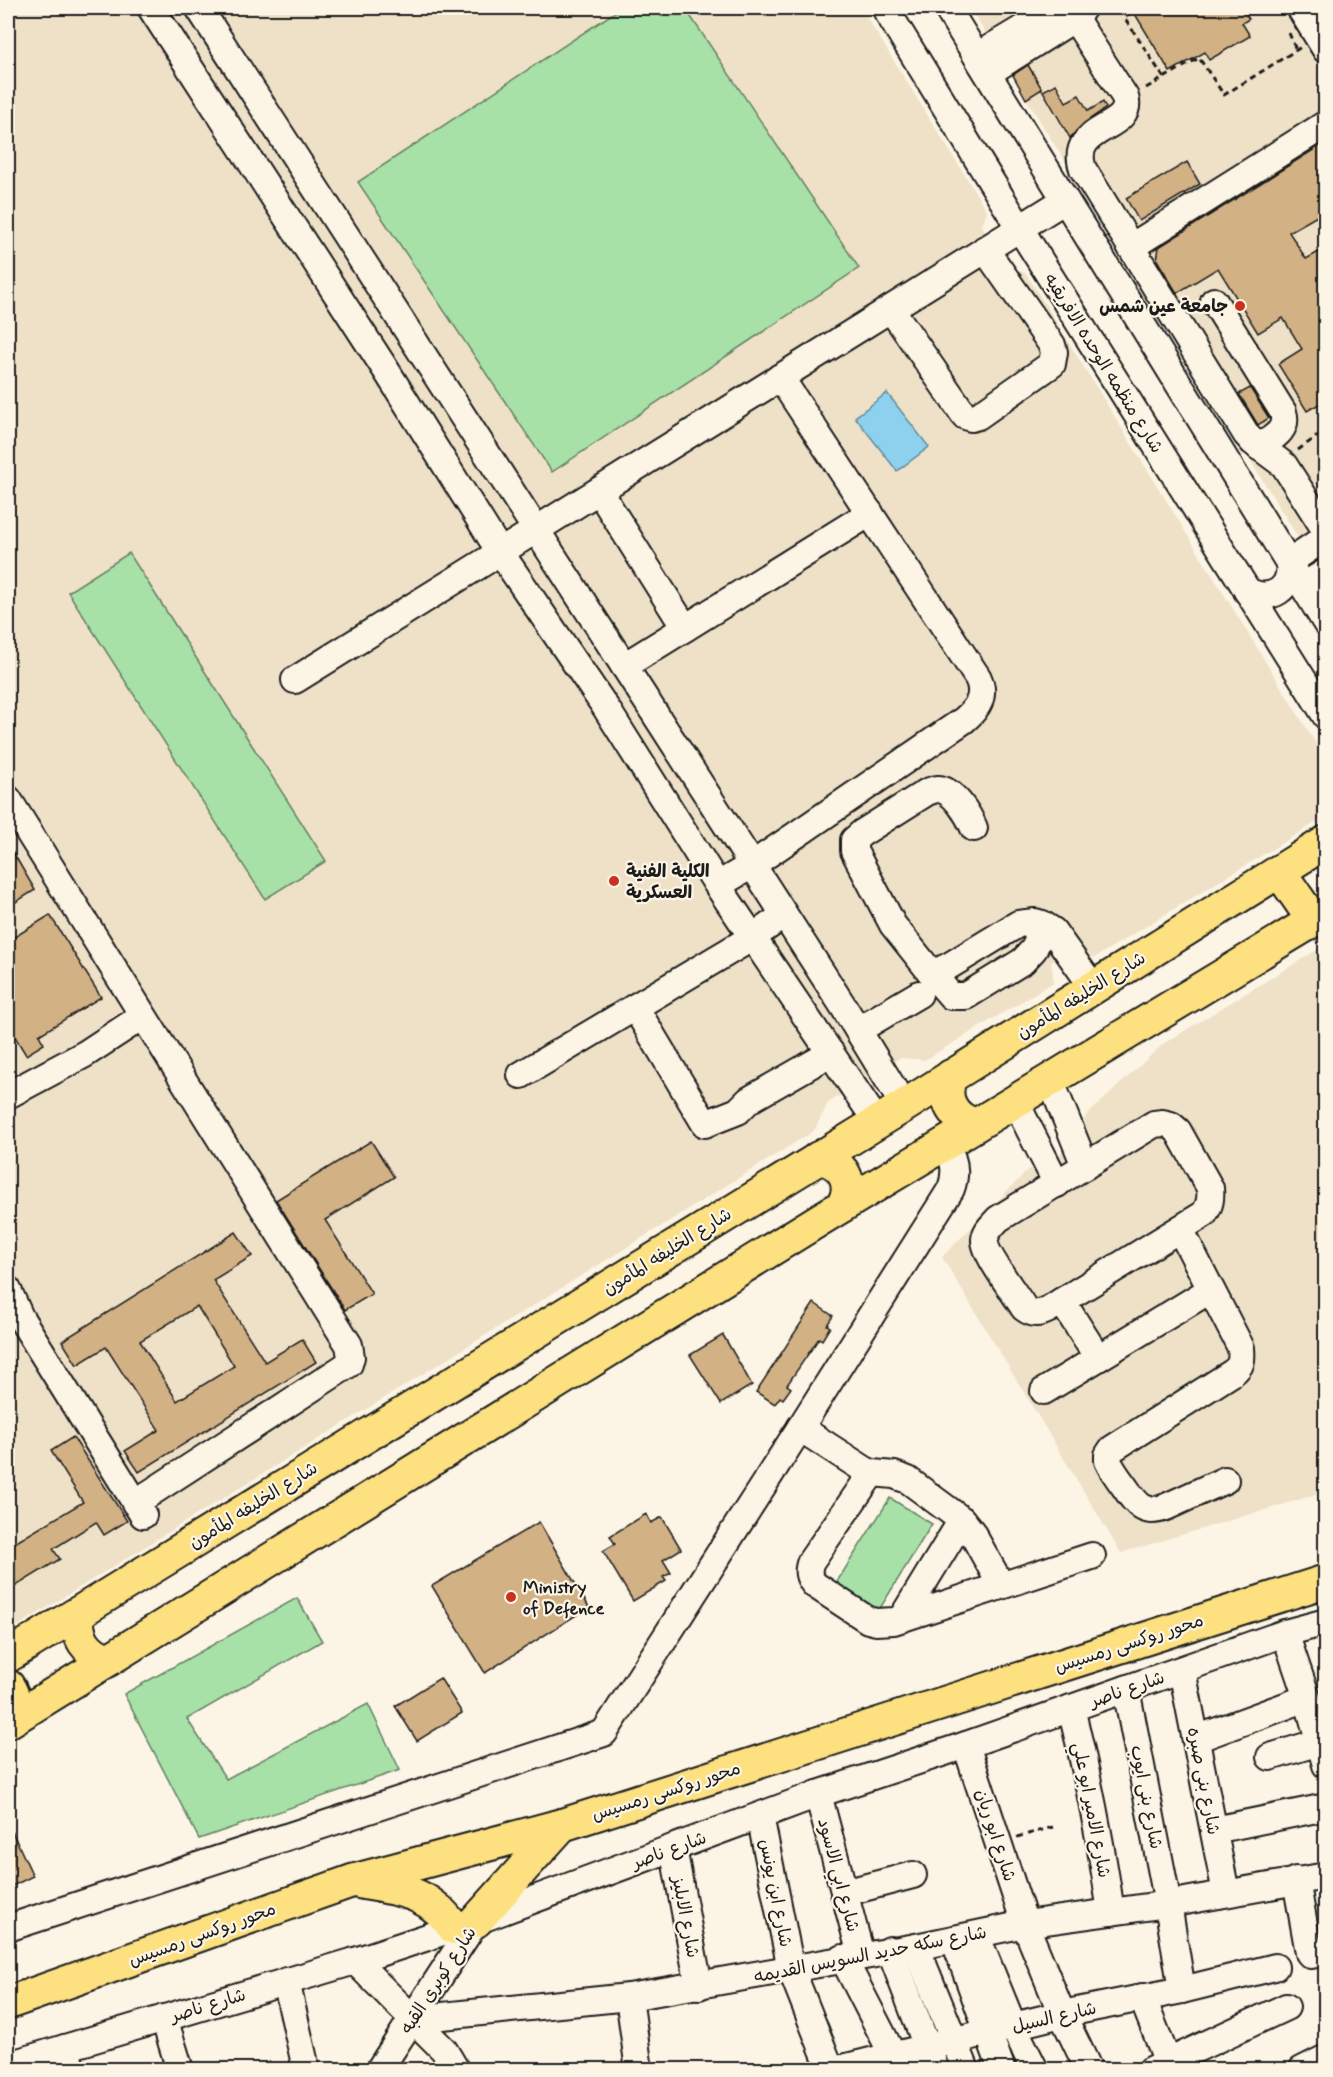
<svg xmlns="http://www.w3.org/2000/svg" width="1333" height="2077" viewBox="0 0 1333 2077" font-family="Mynerve,'Playpen Sans Arabic',sans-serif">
<rect width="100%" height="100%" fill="#fcf5e5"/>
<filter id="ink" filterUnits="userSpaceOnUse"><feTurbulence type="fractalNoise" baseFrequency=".0167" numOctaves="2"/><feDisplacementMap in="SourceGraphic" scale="12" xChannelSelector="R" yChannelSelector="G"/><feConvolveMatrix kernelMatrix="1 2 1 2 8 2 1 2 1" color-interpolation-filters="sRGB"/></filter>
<g filter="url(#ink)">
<g fill="#efe1c8">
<polygon points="8,8 861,8 987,211 982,226 1010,269 1026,273 1325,758 1325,817 1094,958 1077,946 1051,962 1054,982 925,1060 900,1058 828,1103 814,1131 8,1632"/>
<polygon points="970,8 1325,8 1325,581 1004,63"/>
<polygon points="1325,945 1325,1492 1121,1553 942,1257 1029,1169 1076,1145 1085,1117 1163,1044"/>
</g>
<g fill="#a8e1a7" stroke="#627e62" stroke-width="1.5">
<polygon points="621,8 685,8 859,268 552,472 358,182"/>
<polygon points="129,553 326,861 265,899 68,592"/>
<polygon points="890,1498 932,1524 879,1610 836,1583"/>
<polygon points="297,1598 322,1641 187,1719 226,1779 368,1704 400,1770 199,1839 124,1694"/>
</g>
<polygon fill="#8dd1ee" stroke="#60899a" stroke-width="1.5" points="887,393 929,447 897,471 855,417"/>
<g fill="#d2b185" stroke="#1c1c1c" stroke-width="1.5" fill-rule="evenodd">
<polygon points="1145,8 1242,8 1249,19 1242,23 1250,36 1209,60 1205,52 1170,72 1135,14"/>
<polygon points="1028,65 1042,89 1026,99 1013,75"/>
<polygon points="1056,84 1066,102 1079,95 1088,111 1103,102 1106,108 1084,123 1070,138 1043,91"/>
<polygon points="1326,142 1326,211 1289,232 1306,259 1326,248 1326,400 1307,411 1278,364 1302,349 1283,318 1258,333 1218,268 1177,293 1157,260 1159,247"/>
<polygon points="1187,162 1200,184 1139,221 1126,198"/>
<polygon points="1250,388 1269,418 1258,425 1239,394"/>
<polygon points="8,844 35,890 8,907"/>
<polygon points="50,915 101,997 39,1035 44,1044 26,1055 8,1025 8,941"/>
<polygon points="371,1141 394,1177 325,1220 372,1294 345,1310 276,1200"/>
<path d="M236,1232L252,1256L213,1280L265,1362L302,1339L316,1362L139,1472L125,1451L159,1430L106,1347L77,1365L62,1341ZM197,1306L234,1366L177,1401L140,1341Z"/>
<polygon points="814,1303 833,1316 827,1325 830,1327 822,1340 819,1338 787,1385 791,1388 783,1399 780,1397 775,1404 756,1392"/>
<polygon points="723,1335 752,1385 721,1404 690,1355"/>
<polygon points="73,1437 127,1521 104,1535 96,1522 53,1549 60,1559 8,1591 8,1547 83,1502 51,1451"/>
<polygon points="646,1514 651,1523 662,1517 681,1549 663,1560 671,1573 663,1577 666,1581 633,1601 603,1551 615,1544 610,1536"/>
<polygon points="539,1522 589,1607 485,1673 432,1586"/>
<polygon points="440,1678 462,1713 417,1741 395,1706"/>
<polygon points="8,1823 33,1876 8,1888"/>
</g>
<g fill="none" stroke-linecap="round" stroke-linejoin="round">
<defs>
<g id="minor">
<polyline points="151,8 386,370 500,552 606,708 720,889 877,1122"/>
<polyline points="199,8 637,686 845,1009 904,1106"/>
<polyline points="885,8 1019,227 1326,716"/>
<polyline points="947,8 1326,623"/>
<path d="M1068,8L1125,97C1136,131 1067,124 1083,169L1246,434L1253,442L1284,465L1326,531"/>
<polyline points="1300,8 1326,50"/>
<polyline points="977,56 1057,8"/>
<polyline points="988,73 1075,18 1083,8"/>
<polyline points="1131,247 1326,124"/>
<path d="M1214,301L1283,412C1289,431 1272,438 1259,447"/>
<polyline points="891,309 965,416 971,418 978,416 1052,364 1054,352 1052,345 985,249"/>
<polyline points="599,491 685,628"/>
<polyline points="1303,586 1326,572"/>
<path d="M1247,591C1271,603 1293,589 1289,562L1326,537"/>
<polyline points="624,666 870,513"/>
<polyline points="295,680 1065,200"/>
<polyline points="8,799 349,1345 351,1357 349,1364 135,1503"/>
<path d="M974,828C969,816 953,788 937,789C934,789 931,791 927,792L862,833L854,840V851L893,925L932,974L949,966L1018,924L1035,922L1042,924L1053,931L1093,987"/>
<path d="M718,885L752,865L964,720C978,708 986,696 978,678L780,377"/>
<polyline points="932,974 951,996 966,996 1023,961 1034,949 1039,937 1042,924"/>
<polyline points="635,1007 705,1124 738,1111 749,1100 831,1053"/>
<polyline points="858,1030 919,994"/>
<polyline points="521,1075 753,937 784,915"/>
<polyline points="1050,1079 1085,1166"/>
<polyline points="8,1095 85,1054 143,1016"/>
<polyline points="1015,1101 1057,1184"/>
<path d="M1163,1123L1171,1125L1178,1131L1210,1188C1211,1199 1210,1205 1204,1214L1049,1309C1039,1314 1033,1315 1024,1308C1016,1295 983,1252 985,1239C986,1230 993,1225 998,1219L1154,1124Z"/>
<path d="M1180,1229L1241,1348C1242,1360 1242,1366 1232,1373L1112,1449L1108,1455V1461C1112,1470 1118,1478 1124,1486C1136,1503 1143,1516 1166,1507L1225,1480"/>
<polyline points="8,1290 20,1317 143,1515"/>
<polyline points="1062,1301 1098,1358"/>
<polyline points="1044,1391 1210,1290"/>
<polyline points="800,1428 865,1470 872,1473 894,1475 908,1480 962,1520 971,1531 1001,1585"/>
<path d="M872,1473L811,1561C807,1571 808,1577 815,1585L868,1620L876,1622L894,1621L1092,1556"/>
<polyline points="902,1618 962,1520"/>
<polyline points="1285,1633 1307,1698 1326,1765"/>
<polyline points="1182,1670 1226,1893"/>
<polyline points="1126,1689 1168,1904 1182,1990"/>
<path d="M1071,1708C1088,1776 1101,1843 1111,1912"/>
<polyline points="1196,1739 1307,1698"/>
<polyline points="966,1745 1025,1924 1062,2014 1089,2070"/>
<polyline points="1270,1757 1326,1740"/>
<polyline points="818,1794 861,1955"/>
<polyline points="760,1816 791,1969 831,2070"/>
<polyline points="1214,1830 1326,1807"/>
<polyline points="673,1848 699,1986"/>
<polyline points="1296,1880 1309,1953 1311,1955 1326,1952"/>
<polyline points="844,1893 913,1875"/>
<path d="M8,1928L604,1733L800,1428L951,1189C957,1172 955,1158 944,1144"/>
<polyline points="976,1935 1013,2026 1035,2070"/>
<polyline points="954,1939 1002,2070"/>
<polyline points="916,1947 966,2070"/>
<polyline points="890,1950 936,2070"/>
<polyline points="843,1958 900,2069"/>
<polyline points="355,1961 444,2050 456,2070"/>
<polyline points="286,1981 305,2064 304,2070"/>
<polyline points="629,1997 639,2070"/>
<polyline points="1142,1997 1171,2070"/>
<polyline points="164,2018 180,2070"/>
<polyline points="413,2019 629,1997 916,1947 1025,1924 1168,1904 1326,1876"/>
<polyline points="65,2048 72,2070"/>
<polyline points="8,2065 355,1961 476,1921 818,1794 966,1745 1285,1633 1326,1622"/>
<polyline points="379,2070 476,1921"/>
<polyline points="834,2070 1062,2014 1182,1990 1275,1967"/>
<polyline points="1151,2070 1286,2007"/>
<polyline points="1302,2070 1326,2058"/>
</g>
<g id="major">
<polyline points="1279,871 1313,920"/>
<path d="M951,1076C941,1099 953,1119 976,1125"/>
<path d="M818,1158C843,1161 855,1183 843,1205"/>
<path d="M78,1614C76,1637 86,1652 108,1660"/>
<polyline points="8,1656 904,1106 1326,842"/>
<path d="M8,1686C15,1697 16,1706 12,1719"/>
<polyline points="8,1722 824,1217 1326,913"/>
<path d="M359,1882C400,1890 429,1891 454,1928"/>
<polyline points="476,1921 562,1825"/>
<polyline points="8,2003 352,1881 562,1825 1326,1581"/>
</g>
</defs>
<use href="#minor" stroke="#1c1c1c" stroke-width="30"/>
<use href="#major" stroke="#1c1c1c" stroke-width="36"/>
<g stroke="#1c1c1c" stroke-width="3" stroke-dasharray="6 4.5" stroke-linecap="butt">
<polyline points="1139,8 1124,17 1164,78"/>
<polyline points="1289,33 1296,50"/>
<polyline points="1320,69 1326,77"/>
<polyline points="1146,88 1199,58 1224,95 1301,47"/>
<polyline points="1298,450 1326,430"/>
<polyline points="1017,1837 1053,1827"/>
</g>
<use href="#minor" stroke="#fcf5e5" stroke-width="26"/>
<use href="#major" stroke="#fde080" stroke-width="32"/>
</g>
</g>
<g fill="#c8321e" stroke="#fcf5e5" stroke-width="2">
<circle cx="1240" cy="306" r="6"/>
<circle cx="614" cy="881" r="6"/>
<circle cx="511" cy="1597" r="6"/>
</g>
<g text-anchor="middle" stroke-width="4.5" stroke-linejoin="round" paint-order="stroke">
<g font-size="18" font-weight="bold" fill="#1c1c1c" stroke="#fcf5e5" text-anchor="start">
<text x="1228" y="312" text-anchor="end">جامعة عين شمس</text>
<text x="626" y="877">الكلية الفنية<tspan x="626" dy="21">العسكرية</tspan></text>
<text x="523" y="1593">Ministry<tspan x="523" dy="21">of Defence</tspan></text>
</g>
<g font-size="18" fill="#1c1c1c" stroke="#fcf5e5">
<text transform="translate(1104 363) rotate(58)" y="6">شارع منظمه الوحده الافريقيه</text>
<text transform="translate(1081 995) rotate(-32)" y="6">شارع الخليفه المأمون</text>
<text transform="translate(667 1251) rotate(-32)" y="6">شارع الخليفه المأمون</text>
<text transform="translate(253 1505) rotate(-32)" y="6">شارع الخليفه المأمون</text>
<text transform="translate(1129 1643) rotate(-18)" y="6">محور روكسى رمسيس</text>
<text transform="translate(1127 1689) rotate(-19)" y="6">شارع ناصر</text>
<text transform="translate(1204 1781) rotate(79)" y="6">شارع بنى صبره</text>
<text transform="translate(666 1791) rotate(-18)" y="6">محور روكسى رمسيس</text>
<text transform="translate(1147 1797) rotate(79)" y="6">شارع بنى ايوب</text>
<text transform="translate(1092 1810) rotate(79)" y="6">شارع الامير ابو علي</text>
<text transform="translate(996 1835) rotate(72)" y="6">شارع ابو ريان</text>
<text transform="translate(669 1850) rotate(-20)" y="6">شارع ناصر</text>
<text transform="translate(839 1875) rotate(75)" y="6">شارع ابي الاسود</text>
<text transform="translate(776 1893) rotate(79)" y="6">شارع ابن يونس</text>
<text transform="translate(686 1917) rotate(79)" y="6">شارع الابليز</text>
<text transform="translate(202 1934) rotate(-20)" y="6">محور روكسى رمسيس</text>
<text transform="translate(870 1954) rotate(-11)" y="6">شارع سكه حديد السويس القديمه</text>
<text transform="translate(438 1980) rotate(-57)" y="6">شارع كوبرى القبه</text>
<text transform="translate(208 2005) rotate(-17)" y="6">شارع ناصر</text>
<text transform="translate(1054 2017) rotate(-13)" y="6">شارع السيل</text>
</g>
</g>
<rect width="1333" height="2077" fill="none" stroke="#fcf5e5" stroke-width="30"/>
<rect x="15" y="15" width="1303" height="2047" fill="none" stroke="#1c1c1c" stroke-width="2" filter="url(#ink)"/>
</svg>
